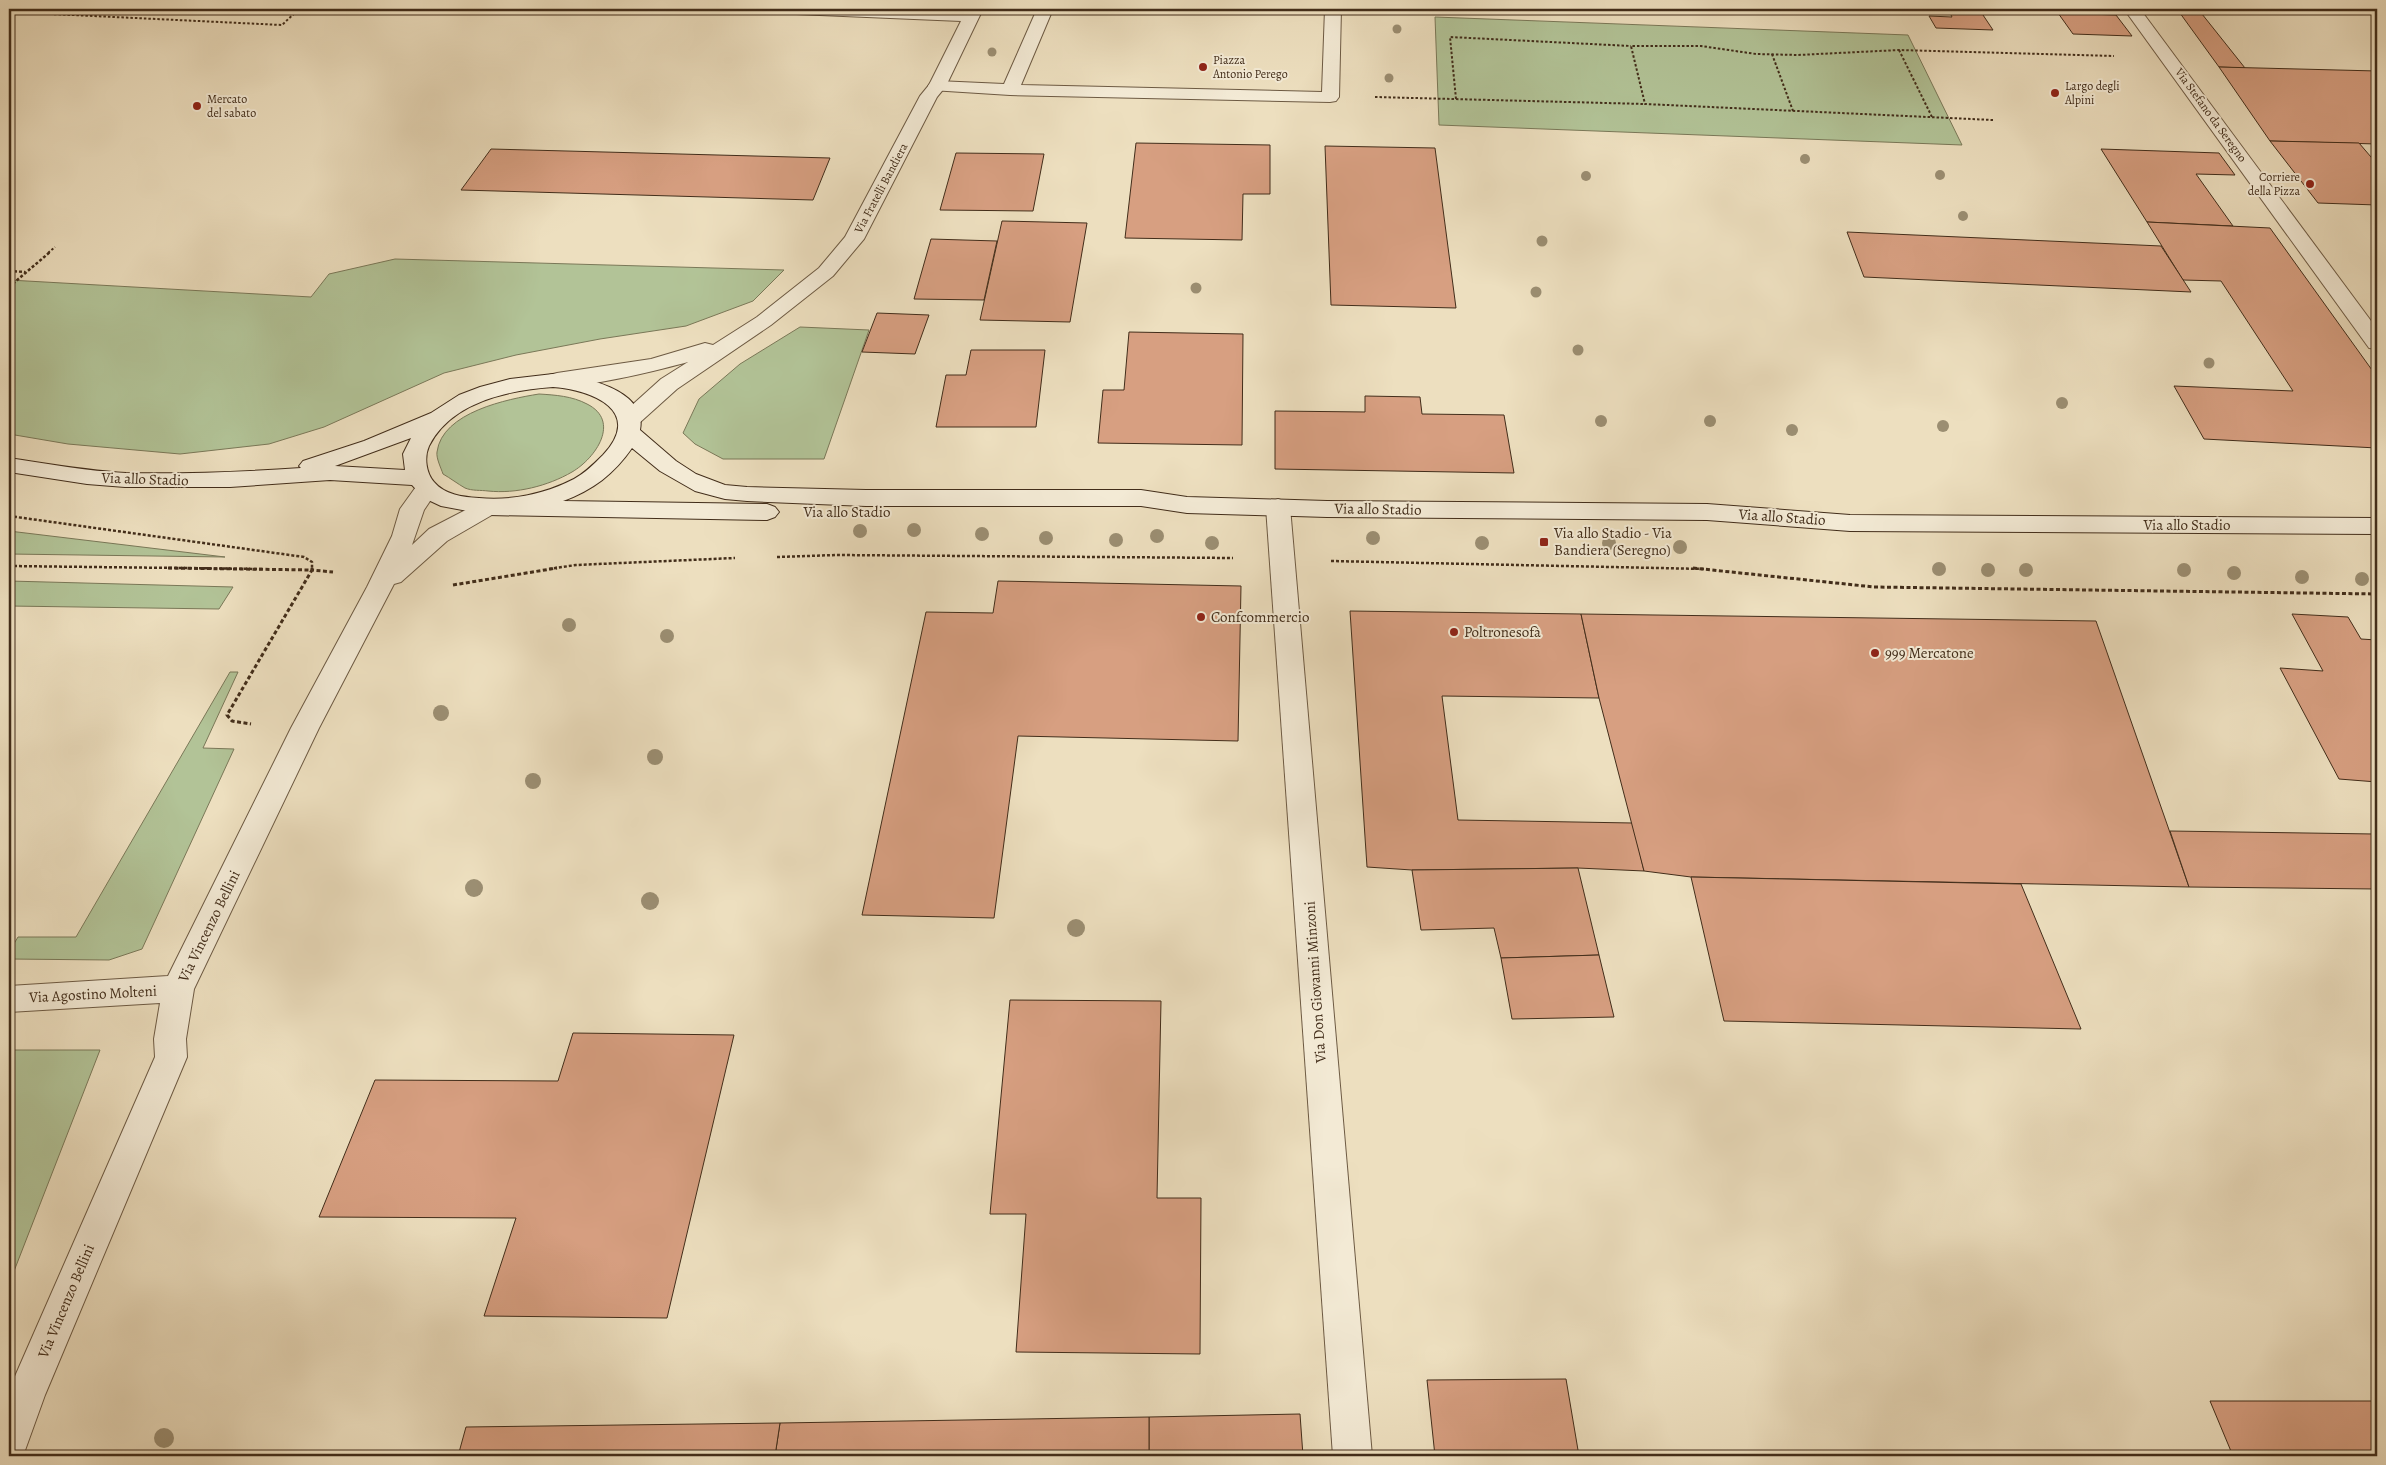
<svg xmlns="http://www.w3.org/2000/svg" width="2386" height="1465" viewBox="0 0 2386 1465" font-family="Alegreya,serif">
<rect width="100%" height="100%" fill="#eddfbf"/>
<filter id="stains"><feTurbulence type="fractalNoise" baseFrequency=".004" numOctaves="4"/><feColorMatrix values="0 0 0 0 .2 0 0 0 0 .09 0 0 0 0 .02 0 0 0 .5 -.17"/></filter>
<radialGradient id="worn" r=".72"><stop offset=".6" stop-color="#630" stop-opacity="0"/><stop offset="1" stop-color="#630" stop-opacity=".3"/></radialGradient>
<g fill="#b2c397" stroke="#7a7858">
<polygon points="1435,17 1908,35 1962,145 1439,125"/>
<polygon points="395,259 784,270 753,301 686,326 600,339 516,355 444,373 324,427 269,444 180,454 68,444 9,434 9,280 311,297 329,274"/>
<polygon points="800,327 869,330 824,459 723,459 695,444 683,433 699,399 740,364"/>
<path d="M539,394C555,395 572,396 587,404C621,421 596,458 572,472C548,486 516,494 488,491C481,490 472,491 465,488C458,484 450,478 443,474C441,468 436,458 437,452C442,412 508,399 539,394Z"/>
<polygon points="9,531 225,557 9,554"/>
<polygon points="9,581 233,587 219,609 9,606"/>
<polygon points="230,672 238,672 203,748 234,749 142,949 109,960 9,959 9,952 18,937 76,937"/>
<polygon points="9,1050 100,1050 9,1284"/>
</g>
<g fill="#d79f81" stroke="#422d1a">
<polygon points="1948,9 1979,9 1993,30 1936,28 1929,16 1952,17"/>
<polygon points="2055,9 2111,9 2116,15 2058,13"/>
<polygon points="2177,9 2198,9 2245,68 2219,67"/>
<polygon points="2058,13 2116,15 2132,36 2073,34"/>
<polygon points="2219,67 2377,71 2377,144 2270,141"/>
<polygon points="2270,141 2359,143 2377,164 2377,205 2318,203"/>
<polygon points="1136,143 1270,145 1270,194 1243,194 1242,240 1125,238"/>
<polygon points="1325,146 1435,148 1456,308 1331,305"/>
<polygon points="491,149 830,158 813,200 461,190"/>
<polygon points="2101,149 2219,153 2235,175 2196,174 2233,226 2147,222"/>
<polygon points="956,153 1044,154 1033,211 940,210"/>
<polygon points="1002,221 1087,223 1070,322 980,320"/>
<polygon points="2147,222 2270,228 2377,377 2377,448 2204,439 2174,386 2293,391 2221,281 2183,280"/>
<polygon points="1847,232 2161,246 2191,292 1864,277"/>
<polygon points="931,239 997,241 984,300 914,299"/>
<polygon points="877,313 929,315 915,354 862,352"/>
<polygon points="1129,332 1243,334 1242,445 1098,443 1103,390 1124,390"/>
<polygon points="971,350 1045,350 1036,427 936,427 946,375 966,375"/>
<polygon points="1365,396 1420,397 1422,414 1504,415 1514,473 1275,469 1275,411 1365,412"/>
<polygon points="998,581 1241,586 1238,741 1018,736 994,918 862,915 926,612 993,613"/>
<polygon points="1350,611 1581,614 1599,698 1442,696 1458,820 1633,823 1644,871 1578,868 1412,870 1367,867"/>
<polygon points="1581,614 2096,621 2189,887 1691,877 1644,871 1599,698"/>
<polygon points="2292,614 2348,617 2361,639 2377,640 2377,782 2339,779 2280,668 2323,671"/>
<polygon points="2170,831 2374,834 2377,841 2377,889 2189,887"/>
<polygon points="1578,868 1599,955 1501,958 1494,928 1421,930 1412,870"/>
<polygon points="1691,877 2021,884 2081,1029 1724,1021"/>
<polygon points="1599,955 1614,1017 1512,1019 1501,958"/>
<polygon points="1010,1000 1161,1001 1157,1198 1201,1198 1200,1354 1016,1352 1026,1214 990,1214"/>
<polygon points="573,1033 734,1035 667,1318 484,1316 516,1218 319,1217 375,1080 558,1081"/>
<polygon points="1566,1379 1579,1456 1435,1456 1427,1380"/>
<polygon points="2210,1401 2377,1401 2377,1456 2233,1456"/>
<polygon points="1300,1414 1303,1456 1149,1456 1149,1417"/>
<polygon points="1149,1417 1149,1456 775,1456 780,1423"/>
<polygon points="780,1423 775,1456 458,1456 466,1427"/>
</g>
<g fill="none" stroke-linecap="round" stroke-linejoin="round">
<defs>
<polygon id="service" points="1037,9 1053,9 1021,85 1322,92 1325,9 1341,9 1339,97 1336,101 1330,102 1010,95 931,90 928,86 931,82 937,81 1004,84"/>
<g id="minor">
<path d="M788,9H895L966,12L967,9H983L946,86L937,97L864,239L833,276L771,325L677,389L637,425L629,427L621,425L618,420L621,415L661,379L688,362C659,370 576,391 549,385L546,380L549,375L557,373L651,359L705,343L713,345L757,317L819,268L845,237L920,96L929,85L961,21L796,14L790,12Z"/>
<polygon points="2124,9 2140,9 2377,329 2377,349 2369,348"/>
<polygon points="426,482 434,484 438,489 424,510 412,545 429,529 481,502 489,499 497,502 501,507 497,512 447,541 401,582 394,584 319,728 194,989 186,1039 187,1057 45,1395 23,1456 9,1456 9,1390 155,1057 154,1039 160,1003 9,1012 9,986 168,976 291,728 367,587 392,536 400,509 418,484"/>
<polygon points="1278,499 1286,502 1290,507 1372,1456 1333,1456 1266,507 1270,502"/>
</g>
<path id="secondary" d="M553,374C582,376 648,389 640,430L676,461L696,474L725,485L747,487L866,490H1141L1187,497L1327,501L1707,504L1850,515L2377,518V534L1850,531L1707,520L1327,517L1187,513L1141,506H866L747,501L725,499L695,491L660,471L632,448C614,474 593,490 563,501L767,504L775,507L779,512L775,517L767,520L489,515L441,506L424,498L412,485L330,480L230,487H125L87,484L9,472V458C48,464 87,471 126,473C184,474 242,472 301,468L299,466L303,461L364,441L431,413L459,395L480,387L510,379ZM553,387C593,390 644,411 603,455C594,464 585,473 574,479C545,494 511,501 479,498C463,497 445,495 434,482C426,473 424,457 429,446C451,402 509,390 553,387ZM411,438L403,454L405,470L335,466Z"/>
</defs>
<use href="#service" stroke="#6d5a43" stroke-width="2"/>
<use href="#minor" stroke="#6d5a43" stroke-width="2"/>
<use href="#secondary" stroke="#422d1a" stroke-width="2"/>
<g stroke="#422d1a" stroke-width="2" stroke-dasharray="2.5 2" stroke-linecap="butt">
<polyline points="9,12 282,25 299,9"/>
<polyline points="1899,50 1932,117"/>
<polyline points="1772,54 1793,111"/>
<polyline points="1375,97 1645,104"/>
<polyline points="1456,99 1450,37 1631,46"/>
<polyline points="1993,120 1645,104 1631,46 1701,46 1756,54 1798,55 1899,50 2114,56"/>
<polyline points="48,253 55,247"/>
</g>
<g stroke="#422d1a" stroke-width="2.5" stroke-dasharray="3 2" stroke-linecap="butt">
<polyline points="9,271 25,272"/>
<polyline points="9,287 50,252"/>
<polyline points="9,516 304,557 312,562 312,569"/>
<polyline points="777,557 836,555 1233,558"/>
<polyline points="1331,561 1705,569"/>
<polyline points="9,566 262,569"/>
<polyline points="549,569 576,565 735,558"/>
</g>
<g stroke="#422d1a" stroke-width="3" stroke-dasharray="4 2.5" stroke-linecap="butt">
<polyline points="168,568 312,570 227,715 232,721 251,724"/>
<polyline points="312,568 312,570 333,572"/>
<polyline points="1693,568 1874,587 2377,594"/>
<polyline points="453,585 557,568"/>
</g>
<use href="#service" fill="#f3ead5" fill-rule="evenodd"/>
<use href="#minor" fill="#f3ead5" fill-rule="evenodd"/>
<use href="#secondary" fill="#f3ead5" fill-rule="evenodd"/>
</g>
<g fill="#9b8e72">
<circle cx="1397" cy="29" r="4.5"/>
<circle cx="992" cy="52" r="4.5"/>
<circle cx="1389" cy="78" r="4.5"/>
<circle cx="1805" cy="159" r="5"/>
<circle cx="1940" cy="175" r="5"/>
<circle cx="1586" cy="176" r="5"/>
<circle cx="1963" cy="216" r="5"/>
<circle cx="1542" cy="241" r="5.5"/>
<circle cx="1196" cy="288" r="5.5"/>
<circle cx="1536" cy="292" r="5.5"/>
<circle cx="1578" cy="350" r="5.5"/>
<circle cx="2209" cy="363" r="5.5"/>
<circle cx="2062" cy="403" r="6"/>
<circle cx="1601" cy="421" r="6"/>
<circle cx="1710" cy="421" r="6"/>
<circle cx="1943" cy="426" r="6"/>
<circle cx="1792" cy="430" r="6"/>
<circle cx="914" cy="530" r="7"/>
<circle cx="860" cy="531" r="7"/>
<circle cx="982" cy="534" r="7"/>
<circle cx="1157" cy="536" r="7"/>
<circle cx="1046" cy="538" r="7"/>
<circle cx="1373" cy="538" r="7"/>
<circle cx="1116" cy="540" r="7"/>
<circle cx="1212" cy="543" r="7"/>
<circle cx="1482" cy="543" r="7"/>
<circle cx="1609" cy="543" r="7"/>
<circle cx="1680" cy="547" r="7"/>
<circle cx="1939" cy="569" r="7"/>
<circle cx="1988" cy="570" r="7"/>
<circle cx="2026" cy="570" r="7"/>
<circle cx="2184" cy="570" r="7"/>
<circle cx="2234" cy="573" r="7"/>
<circle cx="2302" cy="577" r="7"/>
<circle cx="2362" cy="579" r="7"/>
<circle cx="569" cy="625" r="7"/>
<circle cx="667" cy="636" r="7"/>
<circle cx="441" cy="713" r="8"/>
<circle cx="655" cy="757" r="8"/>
<circle cx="533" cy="781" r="8"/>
<circle cx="474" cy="888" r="9"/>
<circle cx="650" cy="901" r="9"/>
<circle cx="1076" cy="928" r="9"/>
<circle cx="164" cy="1438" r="10"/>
</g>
<g fill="#8f2418" stroke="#f3ead5" stroke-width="2">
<circle cx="1203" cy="67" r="5"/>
<circle cx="2055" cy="93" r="5"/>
<circle cx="197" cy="106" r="5"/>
<circle cx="2310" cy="184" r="5"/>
<rect x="1539" y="537" width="10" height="10" rx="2.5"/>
<circle cx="1201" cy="617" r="5"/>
<circle cx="1454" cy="632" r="5"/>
<circle cx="1875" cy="653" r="5"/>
</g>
<g text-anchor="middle" stroke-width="4" stroke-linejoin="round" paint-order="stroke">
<g font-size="12" fill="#422d1a" stroke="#f3ead5" text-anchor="start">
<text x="1213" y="64">Piazza<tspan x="1213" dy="14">Antonio Perego</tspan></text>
<text x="2065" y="90">Largo degli<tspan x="2065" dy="14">Alpini</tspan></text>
<text x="207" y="103">Mercato<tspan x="207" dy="14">del sabato</tspan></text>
<text x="2300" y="181" text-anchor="end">Corriere<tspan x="2300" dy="14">della Pizza</tspan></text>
</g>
<g font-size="12" fill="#422d1a" stroke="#f3ead5">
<text transform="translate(2211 115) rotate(54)" y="4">Via Stefano da Seregno</text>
<text transform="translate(881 188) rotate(-62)" y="4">Via Fratelli Bandiera</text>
</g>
<g font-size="15" fill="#422d1a" stroke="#f3ead5">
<text transform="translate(145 479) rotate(2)" y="5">Via allo Stadio</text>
<text transform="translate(1378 509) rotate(1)" y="5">Via allo Stadio</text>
<text x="847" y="517">Via allo Stadio</text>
<text transform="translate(1782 517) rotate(4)" y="5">Via allo Stadio</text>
<text x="2187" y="530">Via allo Stadio</text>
<text transform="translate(209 926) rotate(-64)" y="5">Via Vincenzo Bellini</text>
<text transform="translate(1315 982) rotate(-94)" y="5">Via Don Giovanni Minzoni</text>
<text transform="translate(93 994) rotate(-3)" y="5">Via Agostino Molteni</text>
<text transform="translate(66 1301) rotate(-67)" y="5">Via Vincenzo Bellini</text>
</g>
<g font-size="15" fill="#422d1a" stroke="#f3ead5" text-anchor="start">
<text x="1554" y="538">Via allo Stadio - Via<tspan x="1554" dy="17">Bandiera (Seregno)</tspan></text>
<text x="1211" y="622">Confcommercio</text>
<text x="1464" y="637">Poltronesofà</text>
<text x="1885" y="658">999 Mercatone</text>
</g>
</g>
<rect width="2386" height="1465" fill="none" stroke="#eddfbf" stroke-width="30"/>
<rect x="10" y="10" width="2366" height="1445" fill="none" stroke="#422d1a" stroke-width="2.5"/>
<rect x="15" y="15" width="2356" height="1435" fill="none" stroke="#422d1a"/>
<rect width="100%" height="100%" filter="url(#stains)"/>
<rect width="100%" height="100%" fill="url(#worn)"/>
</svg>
